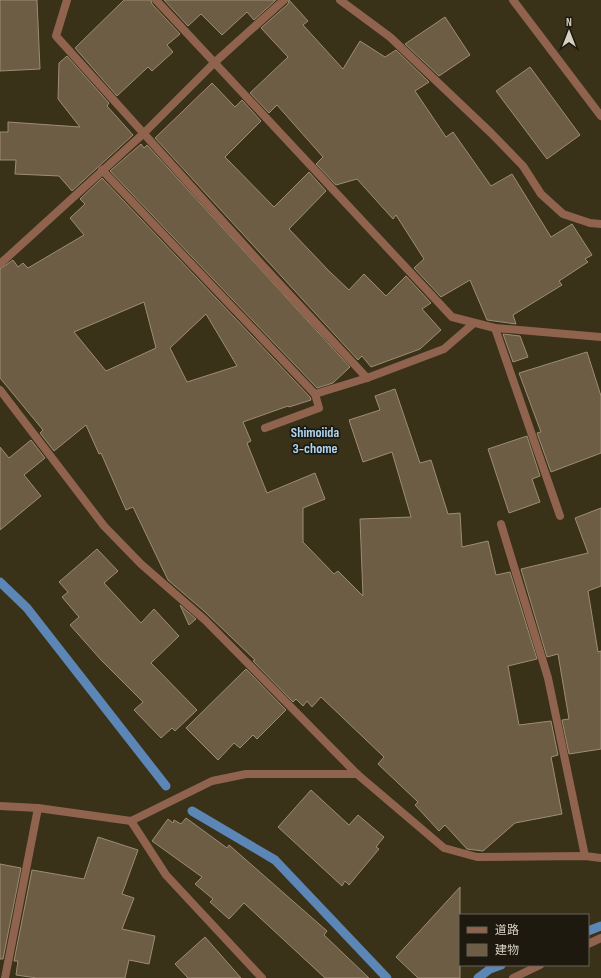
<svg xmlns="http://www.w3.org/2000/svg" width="601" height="978" viewBox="0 0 601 978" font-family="'Sofia Sans Condensed','Noto Sans JP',sans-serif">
<rect width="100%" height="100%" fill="#393118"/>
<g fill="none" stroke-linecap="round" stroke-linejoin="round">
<g stroke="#5b86b5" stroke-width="9">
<polyline points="0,582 27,608 166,786"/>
<polyline points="192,811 275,860 387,978"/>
<polyline points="588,931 601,926"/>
<polyline points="478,978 490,969 501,965"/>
</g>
</g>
<g fill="#6d5d45" stroke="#9e8d74" fill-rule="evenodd">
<polygon points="0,0 37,0 40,69 0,71"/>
<polygon points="124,0 151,0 152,4 180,34 167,45 173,52 152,71 148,67 117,96 75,48"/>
<polygon points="164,0 276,0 254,20 247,12 222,35 201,14 188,26"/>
<polygon points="289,0 308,21 303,25 343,69 360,41 385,57 396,50 429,82 415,91 446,137 453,132 491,186 512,174 551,237 572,224 592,255 585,259 588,262 559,281 562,285 513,315 516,324 487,320 470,280 441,297 414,268 424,259 396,215 393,219 357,179 336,185 316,164 323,157 277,105 269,113 250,93 288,57 261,28 288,4"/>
<polygon points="445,17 470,55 439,76 405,44"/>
<polygon points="67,56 109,103 107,106 133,135 72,191 59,176 15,174 16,160 0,160 0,132 8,132 8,122 80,127 58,99 59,63"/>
<polygon points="530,67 580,135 547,159 496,91"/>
<polygon points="212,83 235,107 242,100 261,121 225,157 274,207 309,172 326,191 289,229 329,271 349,290 364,274 386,296 406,276 431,303 422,309 441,330 420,349 371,367 362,356 358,360 155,138"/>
<polygon points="141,144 144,148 147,145 350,367 333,383 317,388 110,171"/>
<path d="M102,178L310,397L311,400L289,407L288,406L243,422L251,441L247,443L267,493L315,473L325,499L303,508V542L334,574L338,571L363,596L360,519L411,517L392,452L363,462L349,420L380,410L375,396L395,389L420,463L431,460L448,514L460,513L462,547L488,541L496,575L510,572L537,659L508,666L519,725L551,721L558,755L551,757L562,814L515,823L483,851L467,849L445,825L439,831L415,805L418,802L378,764L384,757L321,697L312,707L307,701L303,706L296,699L293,702L253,661L255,660L204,611L168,580L133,507L126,510L101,453L99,454L86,425L54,451L40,433L43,430L0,378V269L13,260L18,267L23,263L28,268L84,235L70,218L85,204L80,199ZM144,302L156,348L106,371L74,332ZM206,314L237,366L187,382L170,348Z"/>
<polygon points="503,334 520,336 528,357 513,362"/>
<polygon points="587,352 601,396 601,453 551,472 537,433 541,432 519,373"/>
<polygon points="527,436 540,476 532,479 540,502 509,513 488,449"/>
<polygon points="31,440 45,458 24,475 41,496 0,530 0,447 9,458"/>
<polygon points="601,508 601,586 588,591 598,652 601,651 601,749 569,754 562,720 569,719 558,654 547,657 521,569 588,553 575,518"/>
<polygon points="97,549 118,571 104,583 141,623 154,609 179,636 151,663 197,710 175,731 172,728 161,738 134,710 143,702 102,661 70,625 79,617 62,597 68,592 59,582"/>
<polygon points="180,605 196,619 189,625"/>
<polygon points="246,669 286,710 257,739 253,735 240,748 234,743 218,760 186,728"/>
<polygon points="311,790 349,825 358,815 384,837 376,847 379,849 349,885 345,881 342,886 278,827"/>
<polygon points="186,818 227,848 229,845 327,931 324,935 369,978 325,978 244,903 229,919 210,902 213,899 195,884 202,877 152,841 168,819 173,823 174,820 181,824"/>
<polygon points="98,837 138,850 122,894 134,898 122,929 155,936 149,964 129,960 125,978 37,978 16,975 18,961 14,961 32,870 84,879"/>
<polygon points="0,864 21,868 3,959 0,959"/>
<polygon points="460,887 460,978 418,978 396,957"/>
<polygon points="205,937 241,978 188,978 175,964"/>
</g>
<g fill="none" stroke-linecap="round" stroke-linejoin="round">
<g stroke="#90634f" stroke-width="8">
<polyline points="67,0 56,36 263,266 367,378"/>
<polyline points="340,0 390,37 491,133 523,166 541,194 563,214 590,223 601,224"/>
<polyline points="102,170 315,394 367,378 444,349 474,323"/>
<polyline points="0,264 144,133 214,63 284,0"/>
<polyline points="495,328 560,516"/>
<polyline points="0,390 104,526 141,564 205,620 357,774 444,848 477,857 585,856 601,858"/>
<polyline points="265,428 319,408 315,394"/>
<polyline points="501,524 548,678 585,856"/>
<polyline points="0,806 38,808 131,821 212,781 246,774 357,774"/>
<polyline points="131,821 166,875 262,978"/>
<polyline points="588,944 601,938"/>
<polyline points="5,978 38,808"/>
<polyline points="513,978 540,965"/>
</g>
<polyline stroke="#90634f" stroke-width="8" points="156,0 452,317 495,328 601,337"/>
<polyline stroke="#90634f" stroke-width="8" points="513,0 601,116"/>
</g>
<g text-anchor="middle" stroke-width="3.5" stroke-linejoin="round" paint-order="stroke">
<g font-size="14" font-weight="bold" fill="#aed5f4" stroke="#1d190e">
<text x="315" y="437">Shimoiida<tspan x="315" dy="16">3-chome</tspan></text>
</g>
</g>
<rect x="459" y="914" width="130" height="52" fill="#1d190e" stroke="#676356"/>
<rect x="467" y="927" width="20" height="6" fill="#90634f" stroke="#676356"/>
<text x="495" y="934" font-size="12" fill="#d6d1c3">道路</text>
<rect x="467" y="944" width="20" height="12" fill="#6d5d45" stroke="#676356"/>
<text x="495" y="954" font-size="12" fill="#d6d1c3">建物</text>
<g transform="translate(569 32)" stroke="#1d190e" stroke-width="3" paint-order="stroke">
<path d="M0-3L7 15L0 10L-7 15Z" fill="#d6d1c3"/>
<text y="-6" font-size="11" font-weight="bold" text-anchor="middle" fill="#d6d1c3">N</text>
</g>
</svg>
